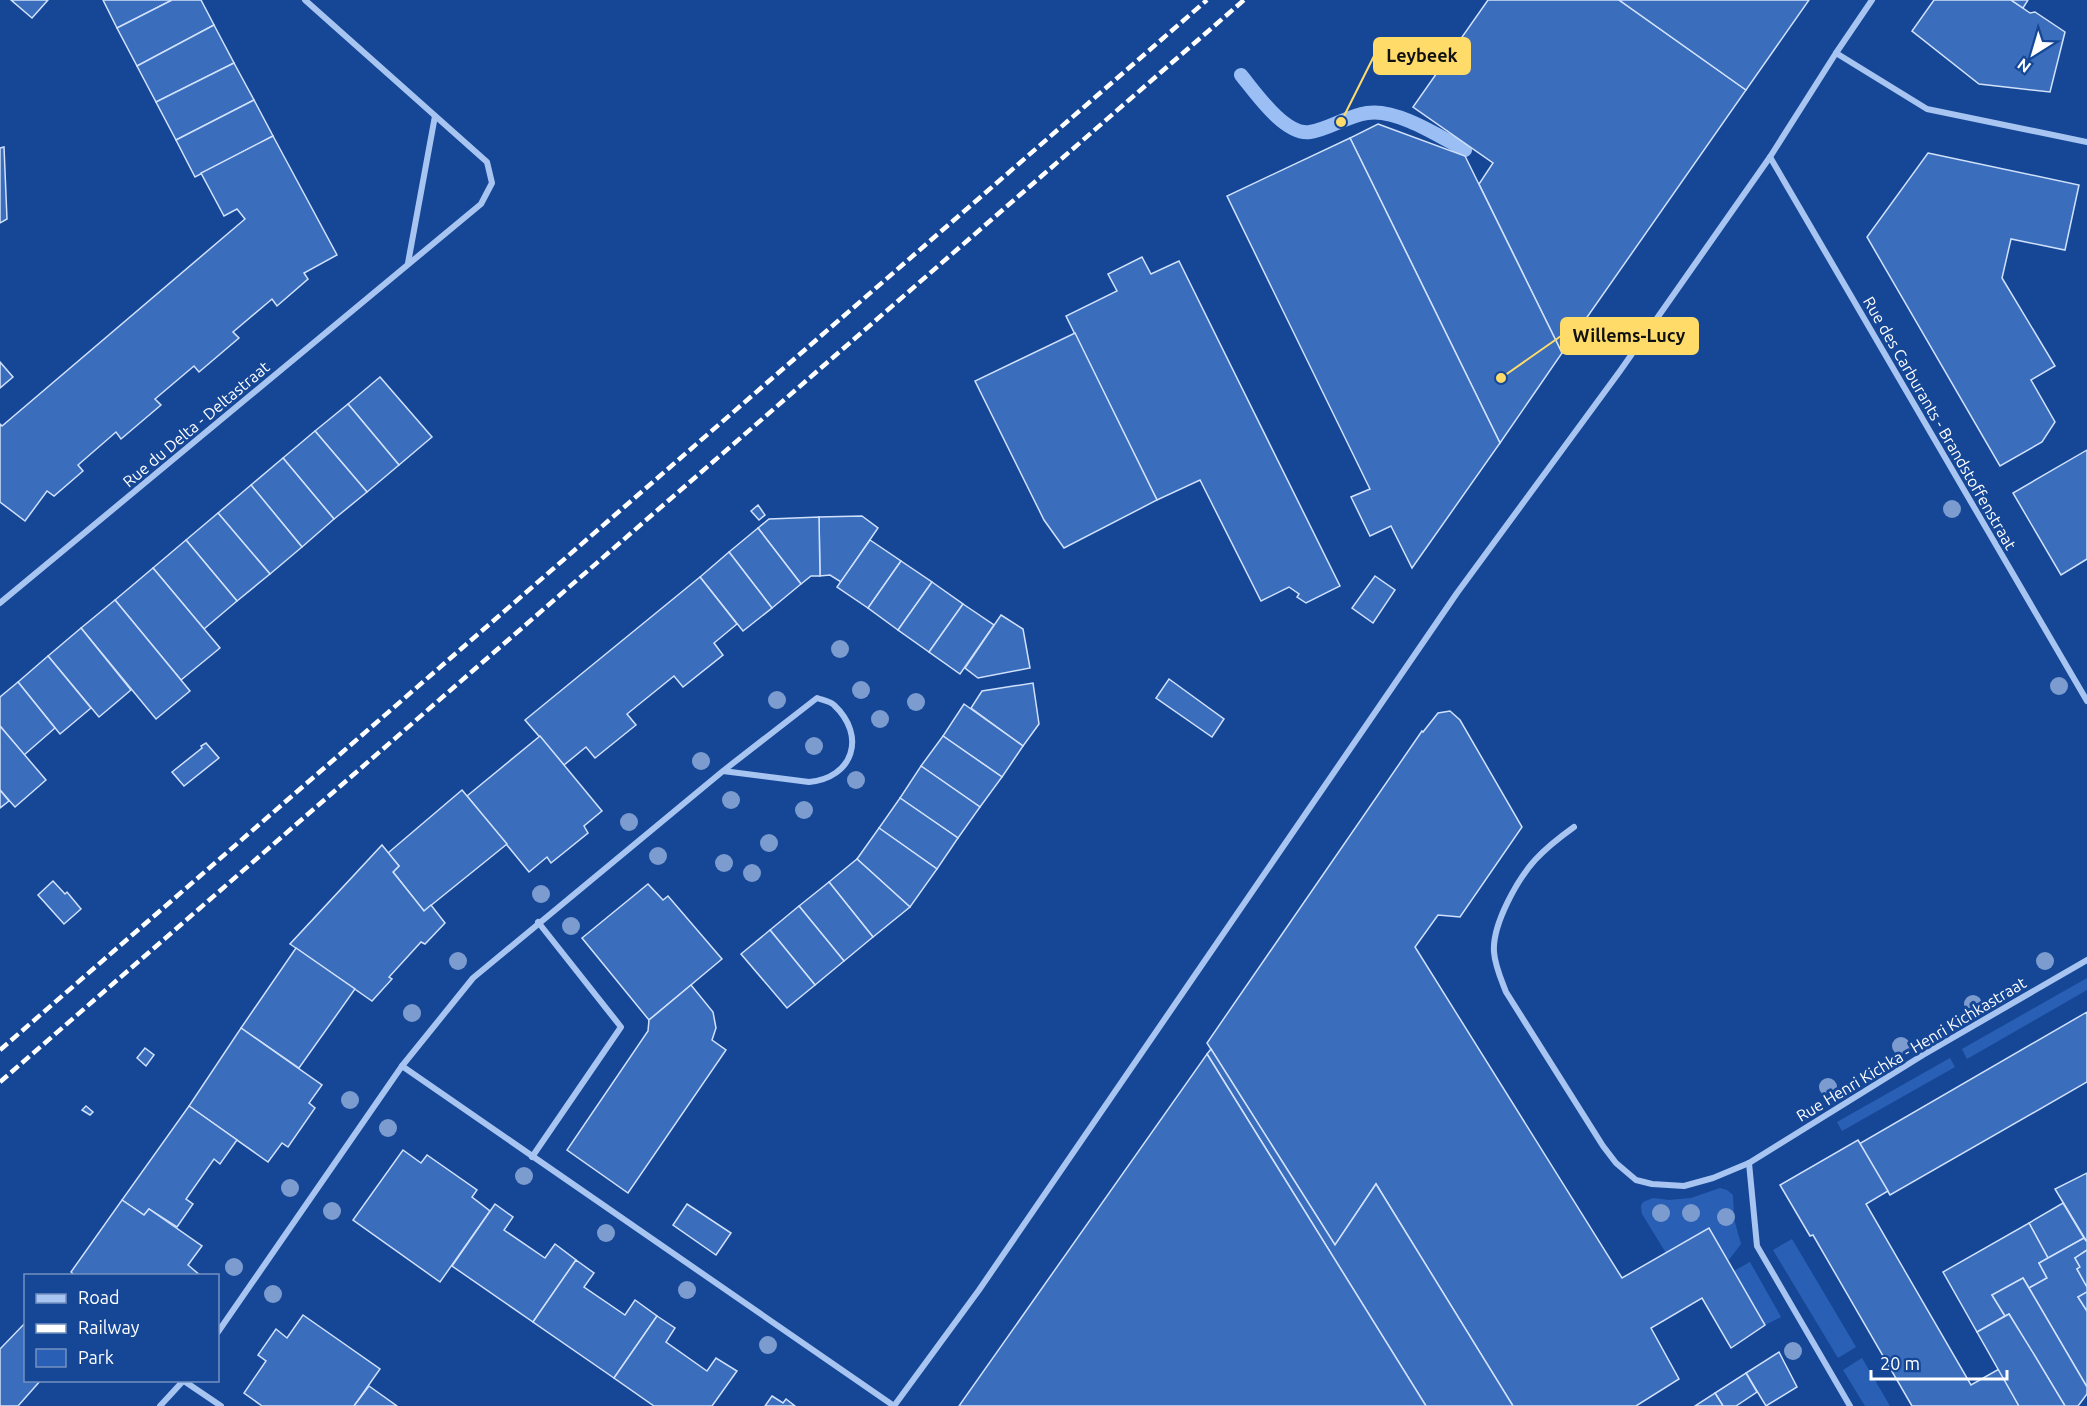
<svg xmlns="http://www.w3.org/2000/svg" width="2087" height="1406" viewBox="0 0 2087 1406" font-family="Ubuntu,sans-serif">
<rect width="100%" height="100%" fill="#164797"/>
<g fill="#2960b6">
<polygon points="2087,978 2087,990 1967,1059 1962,1049"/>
<polygon points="1950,1058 1955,1067 1842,1131 1837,1122"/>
<polygon points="1720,1188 1727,1190 1733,1195 1734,1219 1741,1244 1728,1261 1709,1228 1666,1253 1642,1214 1641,1206 1643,1202 1653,1198 1669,1200 1691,1198"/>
<polygon points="1792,1239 1856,1347 1838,1358 1773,1250"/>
<polygon points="1750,1262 1781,1317 1765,1325 1734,1271"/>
<polygon points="1862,1358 1890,1406 1865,1406 1843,1370"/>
</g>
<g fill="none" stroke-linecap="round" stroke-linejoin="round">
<path stroke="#9bbff4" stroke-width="14" d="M1241,75C1255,92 1285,136 1310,132C1329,129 1347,116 1367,113C1396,108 1439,136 1465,150"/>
</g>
<g fill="#3a6dbc" stroke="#d0e1fc" stroke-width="1.5">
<polygon points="11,0 48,0 32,18"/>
<polygon points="103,0 172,0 117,28"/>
<polygon points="172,0 201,0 214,25 137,66 117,28"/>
<polygon points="1488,0 1619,0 1746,90 1562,353 1479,184 1493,163 1413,107"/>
<polygon points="1619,0 1809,0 1746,90"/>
<polygon points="1934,0 2011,0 2030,13 2035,12 2065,32 2050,92 1979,84 1912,31"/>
<polygon points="2011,0 2028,0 2023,8"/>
<polygon points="214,25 234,63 156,102 137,66"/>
<polygon points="234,63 254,100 176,140 156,102"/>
<polygon points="254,100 273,136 195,177 176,140"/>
<polygon points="1378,124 1465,156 1562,353 1500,443 1350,138"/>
<polygon points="273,136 337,255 304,273 308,279 277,306 272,299 233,332 239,338 199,372 194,366 155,399 161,405 121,439 116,432 78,465 83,471 54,496 47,491 25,521 0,502 0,424 2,426 245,219 237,209 224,216 201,173"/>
<polygon points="1350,138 1500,443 1412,568 1391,526 1370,536 1351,497 1370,489 1227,196"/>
<polygon points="4,147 7,219 0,223 0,148"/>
<polygon points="1928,153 2079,185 2065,250 2011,239 2002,278 2055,366 2031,380 2055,422 2042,442 2000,466 1867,237"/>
<polygon points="1142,257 1151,274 1179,261 1340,586 1306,603 1297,597 1299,594 1289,587 1261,601 1200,480 1157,500 1066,316 1117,291 1108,274"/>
<polygon points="1075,333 1157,500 1064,548 1044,520 975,381"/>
<polygon points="0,362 13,377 0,388"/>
<polygon points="380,377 432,437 399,465 348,404"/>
<polygon points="348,404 399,465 367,492 315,431"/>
<polygon points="315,431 367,492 334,519 283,458"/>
<polygon points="2087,450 2087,559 2061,575 2013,493"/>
<polygon points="283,458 334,519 302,547 251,485"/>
<polygon points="251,485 302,547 270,574 218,513"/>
<polygon points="758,505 765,515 759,520 751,511"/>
<polygon points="218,513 270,574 237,601 186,540"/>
<polygon points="862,516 878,528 841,582 830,575 820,576 819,517"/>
<polygon points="819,517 820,576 811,576 801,584 758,528 769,519"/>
<polygon points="758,528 801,584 772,608 729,552"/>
<polygon points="186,540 237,601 204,629 153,568"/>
<polygon points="870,540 901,561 868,608 837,587"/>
<polygon points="729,552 772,608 743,631 700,577"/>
<polygon points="901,561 932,582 898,630 868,608"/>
<polygon points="153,568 220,648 181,680 115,600"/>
<polygon points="1375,576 1395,590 1373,623 1352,608"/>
<polygon points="700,577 737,624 714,643 723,655 683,687 674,676 627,714 636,725 595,758 586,747 564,765 525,720"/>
<polygon points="932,582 963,604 929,652 898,630"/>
<polygon points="115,600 190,691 156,719 81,628"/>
<polygon points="963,604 994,625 960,674 929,652"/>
<polygon points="1001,615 1023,629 1030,668 978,678 965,668"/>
<polygon points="81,628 131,690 99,717 48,656"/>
<polygon points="48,656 91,708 60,734 18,682"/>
<polygon points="1169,679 1224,719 1212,737 1156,698"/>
<polygon points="18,682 55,728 24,755 0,726 0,697"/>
<polygon points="1033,683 1039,724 1023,746 971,708 982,691"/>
<polygon points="964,704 1023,746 1002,777 943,736"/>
<polygon points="1450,711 1460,720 1522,827 1460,917 1438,915 1415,947 1622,1278 1709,1228 1765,1325 1731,1348 1702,1298 1651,1328 1679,1379 1636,1406 1513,1406 1376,1184 1335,1245 1207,1043 1422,731 1423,732 1438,713"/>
<polygon points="0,726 46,780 15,807 0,790"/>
<polygon points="540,736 602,811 584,826 588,833 551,863 547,857 529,872 467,796"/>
<polygon points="943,736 1002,777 980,807 921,766"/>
<polygon points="206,743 219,758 184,786 172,772 202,748 201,746"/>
<polygon points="921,766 980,807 958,838 900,798"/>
<polygon points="0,790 9,801 0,808"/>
<polygon points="462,790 507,844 424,911 393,872 399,866 388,853"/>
<polygon points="900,798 958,838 937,869 879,828"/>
<polygon points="879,828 937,869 910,907 857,859"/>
<polygon points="382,845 399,866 393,872 424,911 431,905 445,923 425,944 421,942 389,977 392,979 372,1001 290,944"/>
<polygon points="857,859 910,907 873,937 829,882"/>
<polygon points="53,881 65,894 67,892 81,909 64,924 38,895"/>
<polygon points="829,882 873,937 844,961 799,906"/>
<polygon points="648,884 663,900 668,896 722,959 649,1020 582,938"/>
<polygon points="799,906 844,961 815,985 770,930"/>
<polygon points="770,930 815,985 787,1008 741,954"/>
<polygon points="296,948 355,989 299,1068 241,1028"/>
<polygon points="691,985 713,1012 716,1028 712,1040 726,1050 628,1193 567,1150 648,1031 649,1020"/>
<polygon points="2087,1012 2087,1082 1890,1195 1859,1144"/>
<polygon points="241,1028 322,1085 309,1103 315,1108 288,1147 282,1143 268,1162 189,1106"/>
<polygon points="145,1048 154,1055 146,1066 137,1058"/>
<polygon points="1211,1049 1335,1245 1376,1184 1513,1406 1426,1406 1207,1054"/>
<polygon points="1207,1054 1426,1406 959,1406"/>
<polygon points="86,1106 93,1112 90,1115 82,1110"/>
<polygon points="189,1106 237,1140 220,1164 214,1159 186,1199 193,1204 177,1227 149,1209 144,1215 122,1200"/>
<polygon points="1858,1140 1888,1191 1866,1204 1971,1385 1999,1369 2019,1406 1912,1406 1813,1235 1810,1236 1780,1185"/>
<polygon points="403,1150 421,1163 427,1155 477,1190 472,1197 490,1211 440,1282 353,1220"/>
<polygon points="2087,1173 2087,1242 2055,1189"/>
<polygon points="122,1200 144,1215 149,1209 202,1246 188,1265 201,1276 75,1276 71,1272"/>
<polygon points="2063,1203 2084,1238 2048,1258 2029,1223"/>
<polygon points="495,1204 513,1217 504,1230 545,1258 555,1244 576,1260 533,1322 452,1266"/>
<polygon points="687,1204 731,1233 716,1255 673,1225"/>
<polygon points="2029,1223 2048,1258 2039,1263 2047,1278 2029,1288 2023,1278 1992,1295 2005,1316 1977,1332 1943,1272"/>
<polygon points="2084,1238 2087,1242 2087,1250 2075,1258 2080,1267 2077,1269 2087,1287 2087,1292 2078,1297 2087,1311 2087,1387 2029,1288 2047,1278 2039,1263"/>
<polygon points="2087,1250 2087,1287 2077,1269 2080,1267 2075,1258"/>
<polygon points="576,1260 594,1273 584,1287 625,1315 635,1300 657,1316 614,1378 533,1322"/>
<polygon points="2023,1278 2087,1387 2087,1394 2078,1406 2065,1406 2009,1314 2005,1316 1992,1295"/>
<polygon points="2087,1292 2087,1311 2078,1297"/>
<polygon points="2009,1314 2035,1356 2065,1406 2019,1406 1977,1332"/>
<polygon points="303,1315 380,1369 354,1406 262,1406 244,1393 266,1361 258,1355 276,1329 287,1338"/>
<polygon points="657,1316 675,1328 666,1342 707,1371 716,1358 737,1371 712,1406 654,1406 614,1378"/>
<polygon points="26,1322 26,1380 41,1380 18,1406 0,1406 0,1349"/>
<polygon points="1779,1352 1797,1387 1766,1406 1746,1373"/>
<polygon points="1746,1373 1757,1392 1736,1406 1723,1406 1715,1393"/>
<polygon points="369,1386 397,1406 354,1406"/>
<polygon points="1715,1393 1723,1406 1695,1406"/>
<polygon points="772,1396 783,1403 786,1399 795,1406 765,1406"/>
</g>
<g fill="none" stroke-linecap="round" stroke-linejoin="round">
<g stroke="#a8c5f2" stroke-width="6">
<polyline points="1836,53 1927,109 2087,142"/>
<polyline points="1770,157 2087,701"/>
<polyline points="408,263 435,116"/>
<polyline points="0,603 481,204 492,183 487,162 305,0"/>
<path d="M1574,827C1560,837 1547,847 1535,860C1517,880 1492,925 1494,952C1495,966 1501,979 1506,992L1603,1146L1616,1163L1636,1180L1652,1184L1684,1186L1713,1178L1749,1163L1923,1055L2087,960"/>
<polyline points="402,1066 894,1406"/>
<polyline points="532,1157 621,1027 538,922"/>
<polyline points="1749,1163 1757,1246 1850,1406"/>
<path d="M218,1332L402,1066L473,978L723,771L817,698C822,700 830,701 834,705C867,736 853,778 809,782L723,771"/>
<polyline points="184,1381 221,1406"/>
<polyline points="160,1406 184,1380"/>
<polyline points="894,1406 979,1290 1457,593 1620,371 1770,157 1836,53 1872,0"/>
</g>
<g stroke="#fff" stroke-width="4.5" stroke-dasharray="10 4.5" stroke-linecap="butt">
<polyline points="0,1050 1207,0"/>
<polyline points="0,1082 1244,0"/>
</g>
</g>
<g fill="#7c9ccf">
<circle cx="1952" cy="509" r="9"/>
<circle cx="840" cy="649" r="9"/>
<circle cx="2059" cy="686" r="9"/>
<circle cx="861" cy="690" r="9"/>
<circle cx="777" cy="700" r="9"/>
<circle cx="916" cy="702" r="9"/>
<circle cx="880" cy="719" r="9"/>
<circle cx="814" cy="746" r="9"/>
<circle cx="701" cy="761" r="9"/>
<circle cx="856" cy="780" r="9"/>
<circle cx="731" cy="800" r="9"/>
<circle cx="804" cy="810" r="9"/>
<circle cx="629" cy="822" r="9"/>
<circle cx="769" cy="843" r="9"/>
<circle cx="658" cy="856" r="9"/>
<circle cx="724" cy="863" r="9"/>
<circle cx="752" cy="873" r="9"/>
<circle cx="541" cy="894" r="9"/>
<circle cx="571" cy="926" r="9"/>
<circle cx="458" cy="961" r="9"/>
<circle cx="2045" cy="961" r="9"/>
<circle cx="1973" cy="1004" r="9"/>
<circle cx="412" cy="1013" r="9"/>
<circle cx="1901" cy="1046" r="9"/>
<circle cx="1828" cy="1087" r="9"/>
<circle cx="350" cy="1100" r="9"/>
<circle cx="388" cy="1128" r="9"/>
<circle cx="524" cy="1176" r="9"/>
<circle cx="290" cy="1188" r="9"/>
<circle cx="332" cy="1211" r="9"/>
<circle cx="1661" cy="1213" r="9"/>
<circle cx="1691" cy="1213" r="9"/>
<circle cx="1726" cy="1217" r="9"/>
<circle cx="606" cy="1233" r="9"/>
<circle cx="234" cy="1267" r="9"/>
<circle cx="687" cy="1290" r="9"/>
<circle cx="273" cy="1294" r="9"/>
<circle cx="768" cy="1345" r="9"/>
<circle cx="1793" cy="1351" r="9"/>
</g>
<g text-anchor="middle" stroke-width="6" stroke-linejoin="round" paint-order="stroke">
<g font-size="16" fill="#fff" stroke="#164797">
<text transform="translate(1940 423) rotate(60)" y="6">Rue des Carburants - Brandstoffenstraat</text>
<text transform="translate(196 424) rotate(-40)" y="6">Rue du Delta - Deltastraat</text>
<text transform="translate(1911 1049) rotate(-31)" y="6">Rue Henri Kichka - Henri Kichkastraat</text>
</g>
</g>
<path fill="none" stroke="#ffdc69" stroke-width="2" d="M1341 122L1374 56M1501 378L1561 336"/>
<g fill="#ffdc69" stroke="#164797" stroke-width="2">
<circle cx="1341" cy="122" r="6"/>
<circle cx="1501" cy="378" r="6"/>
</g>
<g fill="#ffdc69" stroke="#ffdc69" stroke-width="2">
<rect x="1374" y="38" width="96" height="36" rx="6"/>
<rect x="1561" y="318" width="137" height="36" rx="6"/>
</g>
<g font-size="18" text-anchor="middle" font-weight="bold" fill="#111">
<text x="1422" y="62">Leybeek</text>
<text x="1629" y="342">Willems-Lucy</text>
</g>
<rect x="24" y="1274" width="195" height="108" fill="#164797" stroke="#7391c1" stroke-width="1.5"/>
<rect x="36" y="1294" width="30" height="9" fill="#a8c5f2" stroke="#7391c1" stroke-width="1.5"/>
<text x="78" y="1304" font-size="18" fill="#ffffff">Road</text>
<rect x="36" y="1324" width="30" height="9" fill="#ffffff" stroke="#7391c1" stroke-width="1.5"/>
<text x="78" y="1334" font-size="18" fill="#ffffff">Railway</text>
<rect x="36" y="1349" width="30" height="18" fill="#2960b6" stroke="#7391c1" stroke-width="1.5"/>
<text x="78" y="1364" font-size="18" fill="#ffffff">Park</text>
<g transform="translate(2033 54) rotate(217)" stroke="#164797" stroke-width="4.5" paint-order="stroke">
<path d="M0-4.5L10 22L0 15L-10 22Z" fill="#ffffff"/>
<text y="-9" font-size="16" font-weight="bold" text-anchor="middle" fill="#ffffff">N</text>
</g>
<path d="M1871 1370v9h136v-9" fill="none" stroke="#ffffff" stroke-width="3"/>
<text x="1880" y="1370" font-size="18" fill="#ffffff" stroke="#164797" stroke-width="4.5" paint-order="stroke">20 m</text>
</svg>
